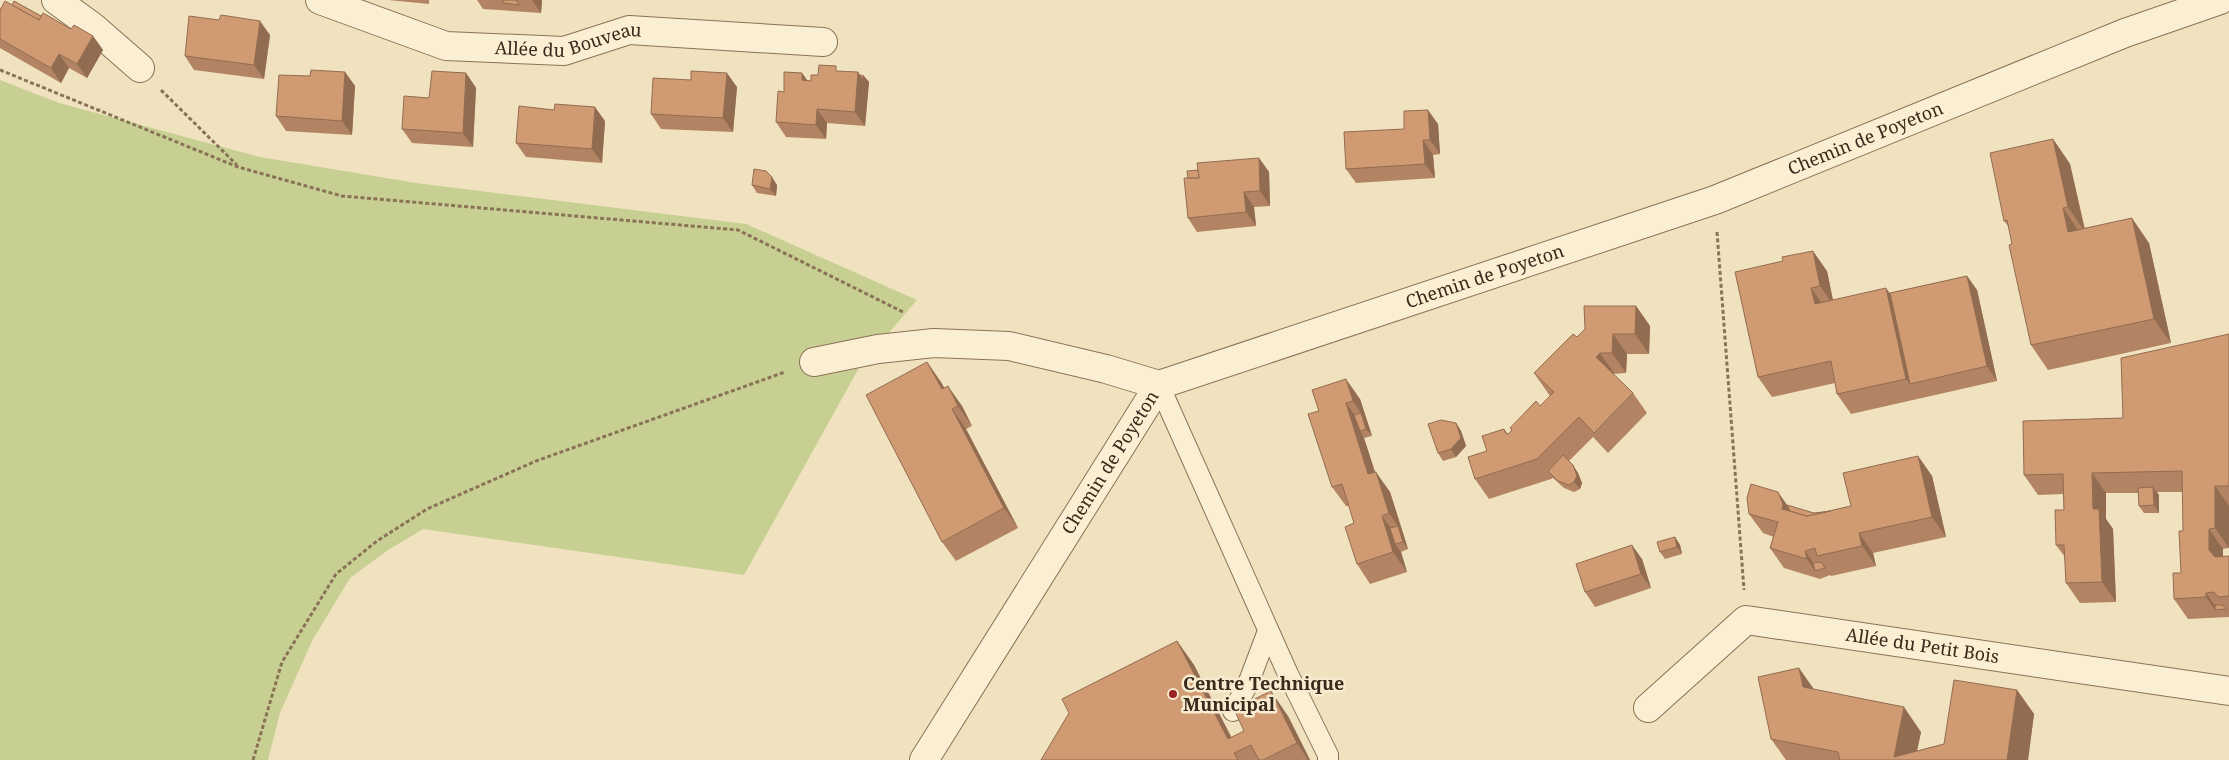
<svg xmlns="http://www.w3.org/2000/svg" width="2229" height="760" viewBox="0 0 2229 760" font-family="'Noto Serif',serif">
<rect width="100%" height="100%" fill="#f0e2bf"/>
<polygon fill="#c7cf93" points="0,80 59,103 260,157 416,183 746,224 917,300 860,366 744,575 423,529 388,550 350,578 312,641 280,713 268,760 0,760"/>
<g fill="none" stroke-linecap="round" stroke-linejoin="round">
<defs>
<g id="service">
<polyline points="1159,385 1288,674 1328,755 1328,760"/>
<polyline points="1233,711 1248,684 1268,631"/>
</g>
<g id="minor">
<polyline points="56,0 93,27 140,68"/>
<path id="s1" d="M320,0L446,46L564,51L629,30L823,42"/>
<polyline points="814,362 878,349 934,343 1009,346 1106,369 1159,385"/>
<path id="s2" d="M1648,708L1746,620L2229,691"/>
<path id="s3" d="M924,760L1159,385L1715,200L2125,33L2220,0"/>
</g>
</defs>
<use href="#service" stroke="#8a7256" stroke-width="22"/>
<use href="#minor" stroke="#8a7256" stroke-width="30"/>
<g stroke="#8a7256" stroke-width="3" stroke-dasharray="4 2.5" stroke-linecap="butt">
<polyline points="0,70 238,167 342,196 738,230 905,313"/>
<polyline points="161,90 237,165"/>
<polyline points="1717,232 1744,590"/>
<polyline points="253,760 282,662 336,574 377,541 427,509 536,461 785,372"/>
</g>
<use href="#service" stroke="#fbefd3" stroke-width="20"/>
<use href="#minor" stroke="#fbefd3" stroke-width="28"/>
</g>
<g fill="#b38463">
<polygon points="388,0 429,0 429,4"/>
<polygon points="477,0 542,0 541,13 483,9"/>
<polygon points="12,5 41,16 71,29 93,36 103,50 87,78 69,68 61,83 0,48 0,8 1,9"/>
<polygon points="219,20 270,35 264,79 194,70 185,56"/>
<polygon points="840,71 863,75 869,82 865,126 827,123 826,139 786,137 776,122 784,92 802,73 807,80 811,81 818,75"/>
<polygon points="345,72 355,86 352,135 286,131 276,116 310,76"/>
<polygon points="466,73 476,88 473,147 412,143 402,129 429,98"/>
<polygon points="737,87 733,132 661,129 651,114"/>
<polygon points="605,121 602,163 526,157 516,143"/>
<polygon points="1438,124 1440,154 1433,155 1435,178 1356,183 1346,169 1404,129"/>
<polygon points="2053,139 2070,164 2085,229 2149,243 2171,343 2048,370 2031,345 2009,227 2004,221"/>
<polygon points="1259,158 1269,172 1270,206 1254,207 1256,226 1197,232 1188,218 1188,178 1198,170"/>
<polygon points="752,185 777,185 776,196 757,193"/>
<polygon points="1783,261 1827,271 1833,300 1890,293 1967,276 1977,290 1997,381 1851,414 1837,394 1835,383 1772,397 1758,377"/>
<polygon points="1636,306 1650,326 1649,354 1627,354 1626,373 1613,374 1633,393 1647,413 1608,453 1593,437 1569,461 1578,473 1582,483 1580,489 1574,492 1564,488 1553,478 1551,479 1489,499 1475,479 1487,450 1504,429 1508,434 1512,431 1510,428 1540,406 1550,396 1534,373 1577,337"/>
<polygon points="2229,334 2229,548 2223,549 2223,556 2229,556 2229,617 2188,619 2174,599 2181,573 2183,531 2183,492 2157,492 2159,495 2159,513 2144,513 2139,506 2138,493 2106,493 2106,519 2113,529 2116,602 2080,603 2066,583 2065,557 2056,545 2064,510 2063,494 2038,495 2024,475 2123,418"/>
<polygon points="927,362 944,388 962,406 972,426 966,429 1018,528 956,561 942,542"/>
<polygon points="1312,390 1360,399 1372,436 1364,438 1375,472 1390,492 1408,549 1401,552 1407,572 1370,584 1357,564 1354,523 1349,506 1346,506 1332,487 1319,411"/>
<polygon points="1456,423 1461,431 1466,446 1456,457 1443,461 1438,453"/>
<polygon points="1918,456 1932,476 1946,537 1873,553 1876,566 1831,576 1830,575 1820,579 1784,568 1770,548 1774,537 1763,533 1749,514 1787,505 1814,513 1831,511 1851,506"/>
<polygon points="1675,537 1680,545 1682,554 1665,559 1660,552"/>
<polygon points="1642,559 1651,588 1595,607 1585,592"/>
<polygon points="1177,641 1194,665 1232,738 1244,731 1288,716 1310,760 1041,760"/>
<polygon points="1814,689 1921,732 1917,751 1944,744 2017,690 2034,714 2028,760 1786,760 1771,739"/>
</g>
<g fill="#926c50">
<polygon points="532,0 542,0 541,13"/>
<polygon points="260,21 270,35 264,79 254,65"/>
<polygon points="93,36 103,50 87,78 77,64"/>
<polygon points="59,54 69,68 61,83 51,68"/>
<polygon points="345,72 355,86 352,135 342,121"/>
<polygon points="858,72 863,79 863,75 869,82 865,126 855,112"/>
<polygon points="466,73 476,88 473,147 463,133"/>
<polygon points="727,73 737,87 733,132 723,118"/>
<polygon points="802,73 812,87 802,80"/>
<polygon points="595,107 605,121 602,163 592,149"/>
<polygon points="817,109 827,123 826,139 816,125"/>
<polygon points="1428,110 1438,124 1440,154 1430,140"/>
<polygon points="2053,139 2070,164 2085,232 2068,207"/>
<polygon points="1423,140 1433,155 1435,178 1425,164"/>
<polygon points="1259,158 1269,172 1270,206 1260,191"/>
<polygon points="772,177 777,185 776,196 770,189"/>
<polygon points="1244,192 1254,207 1256,226 1246,212"/>
<polygon points="2063,208 2080,233 2068,232"/>
<polygon points="2132,218 2149,243 2171,343 2154,319"/>
<polygon points="1813,251 1827,271 1834,306 1820,286"/>
<polygon points="1967,276 1977,290 1997,381 1987,366"/>
<polygon points="1811,288 1825,308 1815,304"/>
<polygon points="1886,288 1900,307 1910,384 1906,379"/>
<polygon points="1636,306 1650,326 1649,354 1635,334"/>
<polygon points="1613,334 1627,354 1626,373 1612,353"/>
<polygon points="1600,353 1614,373 1610,377 1596,357"/>
<polygon points="927,362 941,382 956,409 942,389"/>
<polygon points="1346,379 1360,399 1372,436 1366,429 1361,413 1353,401"/>
<polygon points="948,386 962,406 972,426 958,406"/>
<polygon points="1346,403 1360,423 1360,431 1364,438 1382,494 1368,474"/>
<polygon points="952,409 966,429 1018,528 1004,508"/>
<polygon points="1456,423 1461,431 1466,446 1456,457 1451,449"/>
<polygon points="1918,456 1932,476 1946,537 1932,517"/>
<polygon points="1573,465 1578,473 1582,483 1580,489 1574,482"/>
<polygon points="1376,472 1390,492 1408,549 1403,542 1398,526 1389,513"/>
<polygon points="2092,473 2106,493 2106,519 2113,529 2116,602 2102,582 2093,509"/>
<polygon points="2215,486 2229,506 2229,548 2215,528"/>
<polygon points="2153,487 2159,495 2159,513 2154,505"/>
<polygon points="1778,492 1792,512 1782,509"/>
<polygon points="1382,516 1396,535 1395,544 1401,552 1407,572 1393,552"/>
<polygon points="2209,529 2223,549 2223,570 2209,550"/>
<polygon points="1859,533 1873,553 1876,566 1862,546"/>
<polygon points="1675,537 1680,545 1682,554 1677,547"/>
<polygon points="1632,545 1642,559 1651,588 1641,574"/>
<polygon points="1805,551 1818,570 1815,571 1807,559"/>
<polygon points="2206,593 2218,610 2215,610 2220,617 2206,597"/>
<polygon points="1177,641 1194,665 1238,751 1228,739"/>
<polygon points="1799,668 1816,692 1803,687"/>
<polygon points="2017,690 2034,714 2028,760 2007,760"/>
<polygon points="1271,691 1288,716 1310,760 1308,760 1297,743"/>
<polygon points="1904,707 1921,732 1915,760 1894,757"/>
</g>
<g fill="#d09a73" stroke="#926c50">
<polygon points="503,0 516,0 519,5 503,3"/>
<polygon points="5,1 39,20 43,13 71,29 74,25 93,36 77,64 59,54 51,68 0,39 0,10"/>
<polygon points="14,1 41,16 39,20 12,5"/>
<polygon points="221,15 260,21 254,65 185,56 189,16 219,20"/>
<polygon points="819,65 836,66 836,71 858,72 855,112 817,109 816,125 776,122 778,91 784,92 784,72 802,73 802,80 811,81 811,75 818,75"/>
<polygon points="311,70 345,72 342,121 276,116 279,75 310,76"/>
<polygon points="432,71 466,73 463,133 402,129 404,96 429,98"/>
<polygon points="691,71 727,73 723,118 651,114 653,78 691,80"/>
<polygon points="555,104 595,107 592,149 516,143 519,106 554,110"/>
<polygon points="1428,110 1430,140 1423,140 1425,164 1346,169 1344,132 1404,129 1404,111"/>
<polygon points="2053,139 2068,207 2063,208 2068,232 2132,218 2154,319 2031,345 2009,245 2012,244 2007,220 2004,221 1990,153"/>
<polygon points="1259,158 1260,191 1244,192 1246,212 1188,218 1184,178 1199,178 1197,163"/>
<polygon points="754,169 766,171 772,177 770,189 752,185"/>
<polygon points="1198,170 1199,178 1188,178 1187,171"/>
<polygon points="1813,251 1820,286 1811,288 1815,304 1886,288 1906,379 1837,394 1831,361 1758,377 1735,272 1783,261 1782,257"/>
<polygon points="1967,276 1987,366 1910,384 1890,293"/>
<polygon points="1584,306 1636,306 1635,334 1613,334 1612,353 1600,353 1596,357 1633,393 1594,433 1579,417 1537,459 1475,479 1468,457 1487,451 1482,436 1504,429 1506,434 1508,434 1512,430 1510,428 1536,401 1540,406 1554,392 1534,373 1573,334 1577,337 1585,329"/>
<polygon points="2229,334 2229,486 2215,486 2215,528 2209,529 2209,550 2215,557 2229,556 2229,596 2218,597 2214,592 2206,593 2206,597 2174,599 2173,573 2181,573 2179,531 2183,531 2182,471 2092,473 2093,509 2099,509 2102,582 2066,583 2064,545 2056,545 2055,510 2064,510 2063,474 2024,475 2023,421 2123,418 2121,358"/>
<polygon points="927,362 942,389 948,386 958,406 952,409 1004,508 942,542 866,395"/>
<polygon points="1346,379 1353,401 1346,403 1368,474 1376,472 1389,513 1382,516 1393,552 1357,564 1345,527 1354,523 1342,484 1332,487 1308,414 1319,411 1312,390"/>
<polygon points="1361,413 1366,429 1360,431 1354,415"/>
<polygon points="1441,420 1456,423 1461,438 1451,449 1438,453 1428,424"/>
<polygon points="1563,455 1573,465 1577,476 1574,482 1569,485 1558,481 1548,471"/>
<polygon points="1918,456 1932,517 1859,533 1862,546 1817,556 1815,548 1805,551 1807,559 1770,548 1778,522 1749,514 1747,498 1751,484 1778,492 1783,504 1782,509 1807,516 1851,506 1843,473"/>
<polygon points="2153,487 2154,505 2139,506 2138,488"/>
<polygon points="1787,505 1814,513 1831,511 1807,516 1790,511"/>
<polygon points="1398,526 1403,542 1395,544 1390,528"/>
<polygon points="1675,537 1677,547 1660,552 1657,542"/>
<polygon points="1632,545 1641,574 1585,592 1576,564"/>
<polygon points="1821,562 1825,568 1815,571 1813,563"/>
<polygon points="2215,605 2222,605 2227,609 2215,610"/>
<polygon points="1177,641 1228,739 1244,731 1234,709 1271,691 1297,743 1263,760 1259,760 1251,745 1234,753 1238,760 1041,760 1069,713 1062,699"/>
<polygon points="1799,668 1803,687 1904,707 1894,757 1944,744 1954,680 2017,690 2007,760 1840,760 1838,752 1771,739 1758,677"/>
</g>
<circle fill="#9c2323" stroke="#f7eccf" stroke-width="2" cx="1173" cy="694" r="5"/>
<g text-anchor="middle" stroke-width="5" stroke-linejoin="round" paint-order="stroke">
<g font-size="18" fill="#382a1c" stroke="#f7eccf">
<text dy="6" stroke="none"><textPath href="#s1" startOffset="258">Allée du Bouveau</textPath></text>
<text dy="6" stroke="none"><textPath href="#s3" startOffset="1191">Chemin de Poyeton</textPath></text>
<text dy="6" stroke="none"><textPath href="#s3" startOffset="786">Chemin de Poyeton</textPath></text>
<text dy="6" stroke="none"><textPath href="#s3" startOffset="351">Chemin de Poyeton</textPath></text>
<text dy="6" stroke="none"><textPath href="#s2" startOffset="310">Allée du Petit Bois</textPath></text>
</g>
<g font-size="18" font-weight="bold" fill="#382a1c" stroke="#f7eccf" text-anchor="start">
<text x="1183" y="690">Centre Technique<tspan x="1183" dy="21">Municipal</tspan></text>
</g>
</g>
</svg>
